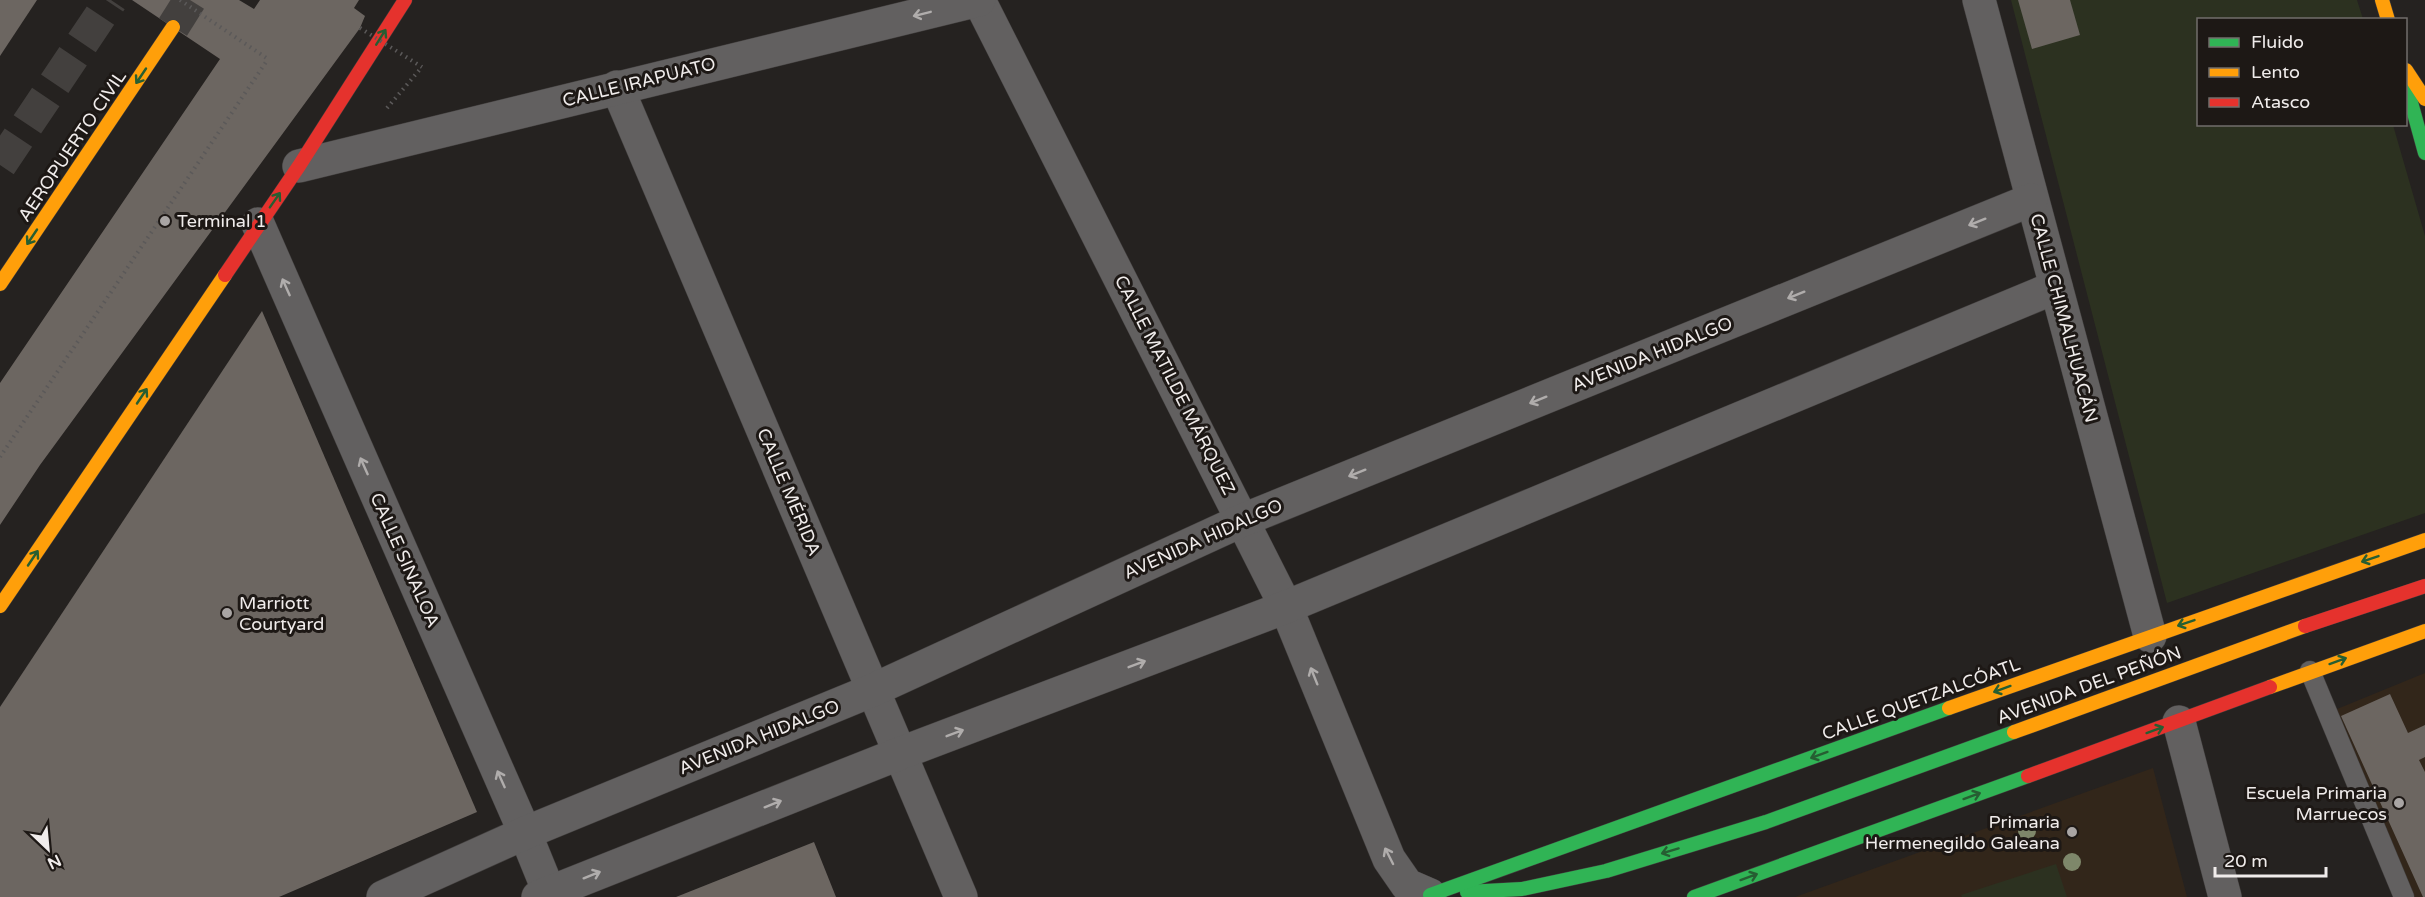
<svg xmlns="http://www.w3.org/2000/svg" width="2425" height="897" viewBox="0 0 2425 897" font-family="'Varela Round',sans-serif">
<rect width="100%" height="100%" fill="#252220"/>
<g fill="#32261a">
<polygon points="2425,673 2425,897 2409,897 2337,709"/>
<polygon points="2153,768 2187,897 1795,897"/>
</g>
<g fill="#2c3120">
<polygon points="2011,0 2357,0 2363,19 2198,20 2198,124 2393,125 2425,236 2425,513 2167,603"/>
<polygon points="2056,864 2067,897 1962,897 1961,895"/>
</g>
<g fill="#6c6661">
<polygon points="0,0 37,0 0,56"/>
<polygon points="132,0 239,0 254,9 260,0 359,0 354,8 365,16 360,28 40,465 0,525 0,383 220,59"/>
<polygon points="2018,0 2070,0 2080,35 2032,49"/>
<polygon points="262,311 477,812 279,897 0,897 0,707"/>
<polygon points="2390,694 2408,733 2425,725 2425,757 2419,760 2425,772 2425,897 2423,897 2341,716"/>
<polygon points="814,842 836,897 676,897"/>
</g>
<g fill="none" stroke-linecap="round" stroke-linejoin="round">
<polyline stroke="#43403e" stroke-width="33" stroke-dasharray="33 16" stroke-linecap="butt" points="0,165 111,0"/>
<polyline stroke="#43403e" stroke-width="33" stroke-dasharray="33 16" stroke-linecap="butt" points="173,27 190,0"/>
<defs>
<polyline id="lane" points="2310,671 2404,897"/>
<g id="street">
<polyline points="979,0 1286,607 1389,859 1407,885 1430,895"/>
<polyline points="1979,0 2150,636"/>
<polyline points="617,87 961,897"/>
<polyline points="299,166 979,0"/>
<polyline points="258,224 525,833 551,897"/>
<polyline points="2179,722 2225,897"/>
<polyline points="383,897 525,833 873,690 1243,520 2031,200"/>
<polyline points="538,897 901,753 1286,607 2056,287"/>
</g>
<g id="fast">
<polyline points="2406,84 2425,153"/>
<polyline points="1467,892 1522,889 1606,871 1766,822 2014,732"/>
<polyline points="1430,895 1949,708"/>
<polyline points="1694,897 2028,776"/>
</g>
<g id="slow">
<polyline points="2382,0 2388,20"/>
<polyline points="2406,70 2425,99"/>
<polyline points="0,284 173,27"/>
<polyline points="0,606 225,275"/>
<polyline points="2270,687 2425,631"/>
<polyline points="1949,708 2425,540"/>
<polyline points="2014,732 2305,626"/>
</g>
<g id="jam">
<polyline points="225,275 299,166 405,0"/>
<polyline points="2305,626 2425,586"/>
<polyline points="2028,776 2270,687"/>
</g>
</defs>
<use href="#lane" stroke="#413e3d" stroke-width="21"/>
<use href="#street" stroke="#413e3d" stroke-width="34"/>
<use href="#fast" stroke="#413e3d" stroke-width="15"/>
<use href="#slow" stroke="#413e3d" stroke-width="15"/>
<use href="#jam" stroke="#413e3d" stroke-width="15"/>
<g stroke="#5b5959" stroke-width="4" stroke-dasharray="1.5 4.5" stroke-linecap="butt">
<polyline points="387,108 422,67"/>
<polyline points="0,457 268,59"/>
</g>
<use href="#lane" stroke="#626060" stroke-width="20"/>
<use href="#street" stroke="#626060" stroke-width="33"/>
<use href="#fast" stroke="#30b455" stroke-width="14"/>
<use href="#slow" stroke="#ff9f0a" stroke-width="14"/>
<use href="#jam" stroke="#e5322d" stroke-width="14"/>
<g stroke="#5b5959" stroke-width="4" stroke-dasharray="1.5 4.5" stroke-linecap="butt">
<polyline points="180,0 268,59"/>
<polyline points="360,28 422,67"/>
</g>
</g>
<g fill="#7e876a">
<circle cx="2027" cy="831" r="9"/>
<circle cx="2072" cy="862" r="9"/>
</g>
<defs><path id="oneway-shaft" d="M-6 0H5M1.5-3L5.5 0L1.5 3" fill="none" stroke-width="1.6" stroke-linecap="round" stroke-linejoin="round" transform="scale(1.5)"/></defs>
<g stroke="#b0adac">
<use href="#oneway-shaft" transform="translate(922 14) rotate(166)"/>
<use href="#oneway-shaft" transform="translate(1977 222) rotate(158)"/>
<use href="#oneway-shaft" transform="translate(286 287) rotate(-114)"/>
<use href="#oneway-shaft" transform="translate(1796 295) rotate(158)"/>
<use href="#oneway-shaft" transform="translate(1538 400) rotate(158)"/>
<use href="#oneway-shaft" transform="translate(364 466) rotate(-114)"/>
<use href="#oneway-shaft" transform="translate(1357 473) rotate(158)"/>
<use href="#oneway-shaft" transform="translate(1137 664) rotate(-21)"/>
<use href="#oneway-shaft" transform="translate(1314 676) rotate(-112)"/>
<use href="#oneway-shaft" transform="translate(955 733) rotate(-21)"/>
<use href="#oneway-shaft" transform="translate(501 779) rotate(-114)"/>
<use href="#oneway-shaft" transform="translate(773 804) rotate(-22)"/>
<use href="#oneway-shaft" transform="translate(1389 856) rotate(-117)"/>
<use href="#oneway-shaft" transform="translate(592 875) rotate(-22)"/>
</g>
<g stroke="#265e32">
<use href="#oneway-shaft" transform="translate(381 37) rotate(-58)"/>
<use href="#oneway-shaft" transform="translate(141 76) rotate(124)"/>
<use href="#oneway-shaft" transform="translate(275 200) rotate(-55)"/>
<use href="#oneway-shaft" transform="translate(32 237) rotate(124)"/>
<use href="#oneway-shaft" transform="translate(142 396) rotate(-56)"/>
<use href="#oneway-shaft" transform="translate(33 558) rotate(-56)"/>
<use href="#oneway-shaft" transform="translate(2370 559) rotate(161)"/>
<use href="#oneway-shaft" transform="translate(2186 623) rotate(161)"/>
<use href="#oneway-shaft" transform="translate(2338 661) rotate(-20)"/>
<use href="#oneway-shaft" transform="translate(2002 689) rotate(160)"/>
<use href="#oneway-shaft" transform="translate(2155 730) rotate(-20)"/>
<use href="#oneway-shaft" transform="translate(1819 755) rotate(160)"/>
<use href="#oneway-shaft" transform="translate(1972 796) rotate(-20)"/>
<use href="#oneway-shaft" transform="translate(1670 851) rotate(163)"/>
<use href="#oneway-shaft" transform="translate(1749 877) rotate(-20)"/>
</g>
<g fill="#a9a5a4" stroke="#1d1815" stroke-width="2">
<circle cx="165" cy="221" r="6"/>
<circle cx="227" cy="613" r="6"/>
<circle cx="2399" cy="803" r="6"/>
<circle cx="2072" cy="832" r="6"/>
</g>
<g text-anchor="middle" stroke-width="6" stroke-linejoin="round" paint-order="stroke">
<g font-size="18" fill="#f0eceb" stroke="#1d1815">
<text transform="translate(639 82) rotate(-14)" y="6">CALLE IRAPUATO</text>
<text transform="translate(72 146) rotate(-56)" y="6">AEROPUERTO CIVIL</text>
<text transform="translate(2064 318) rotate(75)" y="6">CALLE CHIMALHUACÁN</text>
<text transform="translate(1652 354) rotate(-22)" y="6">AVENIDA HIDALGO</text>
<text transform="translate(1175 385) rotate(63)" y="6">CALLE MATILDE MÁRQUEZ</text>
<text transform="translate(789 492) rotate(67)" y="6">CALLE MÉRIDA</text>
<text transform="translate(1203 539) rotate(-24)" y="6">AVENIDA HIDALGO</text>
<text transform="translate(405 560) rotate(66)" y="6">CALLE SINALOA</text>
<text transform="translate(2089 685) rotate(-20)" y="6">AVENIDA DEL PEÑÓN</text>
<text transform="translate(1921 699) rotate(-20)" y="6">CALLE QUETZALCÓATL</text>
<text transform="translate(759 737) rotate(-22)" y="6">AVENIDA HIDALGO</text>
</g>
<g font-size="18" fill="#f0eceb" stroke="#1d1815" text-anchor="start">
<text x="177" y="227">Terminal 1</text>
<text x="239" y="609">Marriott<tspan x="239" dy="21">Courtyard</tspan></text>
<text x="2387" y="799" text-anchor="end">Escuela Primaria<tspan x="2387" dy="21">Marruecos</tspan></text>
<text x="2060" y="828" text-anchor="end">Primaria<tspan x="2060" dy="21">Hermenegildo Galeana</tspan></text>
</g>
</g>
<rect x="2197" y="18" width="210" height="108" fill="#1d1815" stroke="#716d6b" stroke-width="1.5"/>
<rect x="2209" y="38" width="30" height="9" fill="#30b455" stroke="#716d6b" stroke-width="1.5"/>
<text x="2251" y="48" font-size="18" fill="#f0eceb">Fluido</text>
<rect x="2209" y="68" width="30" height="9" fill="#ff9f0a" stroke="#716d6b" stroke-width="1.5"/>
<text x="2251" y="78" font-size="18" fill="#f0eceb">Lento</text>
<rect x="2209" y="98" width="30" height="9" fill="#e5322d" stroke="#716d6b" stroke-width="1.5"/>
<text x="2251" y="108" font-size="18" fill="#f0eceb">Atasco</text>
<g transform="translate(48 849) rotate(154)" stroke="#1d1815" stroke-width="4.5" paint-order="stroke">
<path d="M0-4.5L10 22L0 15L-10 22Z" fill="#f0eceb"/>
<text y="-9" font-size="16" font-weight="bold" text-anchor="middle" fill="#f0eceb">N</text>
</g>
<path d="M2215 867v9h111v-9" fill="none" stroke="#f0eceb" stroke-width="3"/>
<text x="2224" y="867" font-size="18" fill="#f0eceb" stroke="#1d1815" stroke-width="4.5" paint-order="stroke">20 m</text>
</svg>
